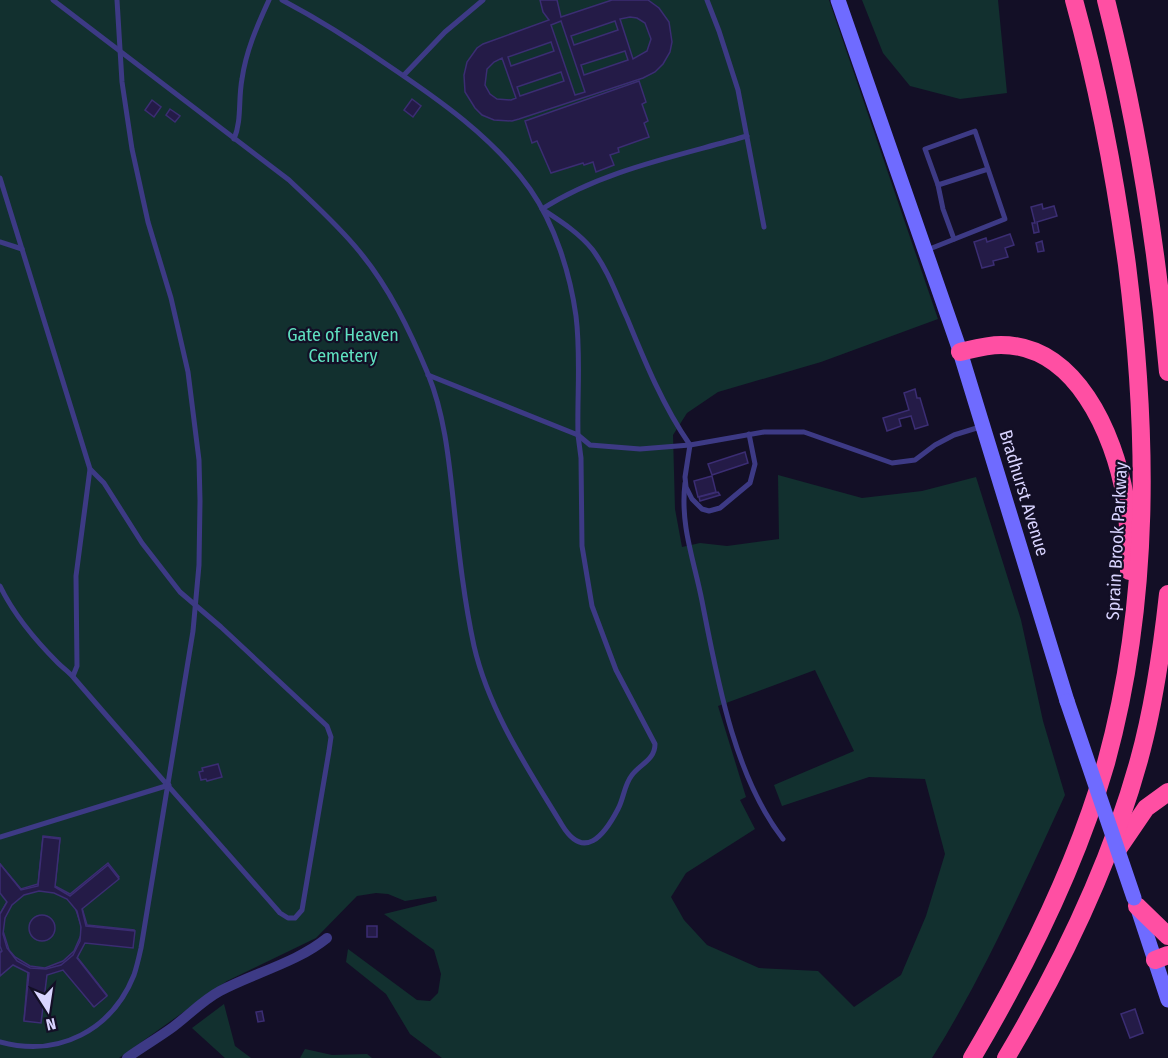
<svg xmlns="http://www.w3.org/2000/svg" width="1168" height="1058" viewBox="0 0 1168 1058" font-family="'Fira Sans Condensed',sans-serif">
<rect width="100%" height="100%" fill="#130f26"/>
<g fill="#12302f" fill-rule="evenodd">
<path d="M0,0H829L938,319L821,362L718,392L687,413L673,435L675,509L682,547L700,543L727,546L779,539L778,475L862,498L922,491L976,477L1021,620L1043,721L1065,795C1024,884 984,975 932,1058H442L410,1034L386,994L346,962L348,949L417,1000L430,1001L438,993L441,974L434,950L384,914L437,901L436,896L405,901L388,894L376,893L357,896L316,938L227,981L119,1058H0ZM815,670L854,751L774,785L782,806L869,777L925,779L945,854L926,916L901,975L854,1007L818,971L759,968L707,945L684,920L671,897L686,873L755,829L740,800L746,797L718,706Z"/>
<polygon points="862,0 998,0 1007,93 960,99 910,86 883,53"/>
<polygon points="224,1004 235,1046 251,1058 225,1058 192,1028"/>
<polygon points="305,1049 332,1055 367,1054 372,1058 300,1058"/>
</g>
<g fill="#241b47" stroke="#3b2d73" stroke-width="1.5" fill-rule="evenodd">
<path d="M540,0H557L561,17L612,0H648L659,8L669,22L672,42L670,52L663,64L655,72L643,78L519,119L512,121L494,120L482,115L475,108L465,92L464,75L467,62L477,48L483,44L549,20L543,12ZM630,17L637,18L645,23L651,39L647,51L633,59L620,19ZM561,21L585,92L575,95L551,25ZM615,21L618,30L574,45L571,36ZM551,42L554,51L511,66L508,57ZM625,51L628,60L584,75L581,65ZM502,58L516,98L511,100L497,99L490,94L485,85L487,69L494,62ZM561,72L564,81L520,96L517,87Z"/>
<polygon points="639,81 646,102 642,104 648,121 644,123 649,137 618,148 619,152 610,155 614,165 596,172 593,162 584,165 583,163 551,173 537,141 532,143 525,121"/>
<polygon points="412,99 421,106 413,117 404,110"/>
<polygon points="152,100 161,107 154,117 145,110"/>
<polygon points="170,109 180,116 175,122 166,115"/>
<polygon points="1042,204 1043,209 1054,206 1057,216 1037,222 1039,232 1034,233 1032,223 1035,223 1031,207"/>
<polygon points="1010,234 1014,245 1005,248 1008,257 993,261 994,265 982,268 974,242 986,238 987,242"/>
<polygon points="1042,241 1044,251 1038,252 1036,243"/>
<polygon points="915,389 917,398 920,398 928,425 915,429 911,416 899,419 901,426 887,431 883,418 909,410 904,393"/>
<polygon points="745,452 748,463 712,475 708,464"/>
<polygon points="712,476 716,492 698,497 694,481"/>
<polygon points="718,492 720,495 700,501 699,497"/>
<polygon points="218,764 222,777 207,781 206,779 201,780 199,772 203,771 202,768"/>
<path d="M43,836L60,838L55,886L70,894L108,863L119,877L82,908L87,925L134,930L133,947L85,942L77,957L107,995L93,1006L63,968L46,974L41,1021L24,1020L28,972L13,963L0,974V952L2,950L0,945V914L8,900L0,891V864L21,889L38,884ZM39,889L53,891L68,899L75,907L81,925V935L74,951L63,961L45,968L30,966L15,957L9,950L3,931V922L10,906L20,895Z"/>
<path d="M43,837L60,839L55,887L70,896L108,865L119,879L82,909L86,926L135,931L133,948L85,943L77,958L107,996L94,1007L63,970L47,975L41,1023L24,1021L29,973L13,965L0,976V953L2,951L0,946V914L7,902L0,893V864L21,890L38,886ZM39,891L54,893L67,899L77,911L81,927L80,941L73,955L61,965L46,969L30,968L17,961L7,948L3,934L5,918L12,905L24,895Z"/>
<circle cx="42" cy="928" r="13"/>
<rect x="367" y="926" width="10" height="11"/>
<polygon points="1135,1009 1143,1033 1130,1038 1121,1014"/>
<polygon points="262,1011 264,1021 258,1022 256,1012"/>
</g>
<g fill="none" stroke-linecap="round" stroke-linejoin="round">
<g stroke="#3d3a85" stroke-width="5">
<path d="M53,0L289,180C313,203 338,225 359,251C389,287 410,331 428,374C445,416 449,461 454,507C459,553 464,600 474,646C489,711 528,769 562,825C584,861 604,836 618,809C624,798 624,785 632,775C640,764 655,760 655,744L616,670L592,606L582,546L581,458L578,435"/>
<path d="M282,0C318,19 353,41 386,64C438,99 493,137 530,189C555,225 570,273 576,316C581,356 577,395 578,435L428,375"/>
<polyline points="707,0 719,31 738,90 764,227"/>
<polyline points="404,75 445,32 483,0"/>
<path d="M747,136C678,156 603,170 542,209C560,221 578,232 592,249C608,270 616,294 627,318C645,362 663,406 690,445L685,477L686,487L692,499L702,509L709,511L720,508L750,483L755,464L749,434"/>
<path d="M234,139C242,120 238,100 242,79C246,51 257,26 269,0"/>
<path d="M0,178L90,469L104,483L142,543L180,592L221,627L327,726L331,737L329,751L302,910L295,918H288L280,913C211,834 142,757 74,678C69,672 63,668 58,663C35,640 14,615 0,586"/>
<polyline points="938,185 943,209 954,239"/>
<polyline points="0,242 22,249"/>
<polyline points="927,250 1005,219 975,131 925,149 938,185 988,169"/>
<polyline points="578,435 590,445 640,449 690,445 764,432 804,432 892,463 915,460 935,445 954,435 980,427"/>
<path d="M685,483C680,526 694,560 702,601C717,678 734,776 783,839"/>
<polyline points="73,676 77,666 76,576 90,469"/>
<polyline points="0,837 169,785"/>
<path d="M0,1042C59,1058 112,1030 134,975C137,966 139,957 141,948L193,631L199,565L200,501L199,460L188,372L171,298L148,222L132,149L122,82L117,0"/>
</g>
<path stroke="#3d3a85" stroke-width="10" d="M127,1058C142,1047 158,1038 173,1027C189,1015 203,1000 220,991C256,972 296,963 327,938"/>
<g stroke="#6f6bff" stroke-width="15">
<polyline points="838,0 958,345 1067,701"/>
<polyline points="1137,906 1168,1000"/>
</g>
<g stroke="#ff4fa3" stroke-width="18">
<path d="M1106,0C1137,122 1157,246 1168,372"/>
<path d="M960,352C973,349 987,345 1001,345C1076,345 1114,434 1125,497C1129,521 1129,546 1129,571"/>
<polyline points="1116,852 1146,808 1168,792"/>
<polyline points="1137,906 1168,936"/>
<polyline points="1155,960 1168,955"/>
<path d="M972,1058C1027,965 1076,867 1106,763C1151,599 1148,432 1127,265C1115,176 1098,87 1074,0"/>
<path d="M1006,1058C1062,964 1110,865 1139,760C1154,706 1162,649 1168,594"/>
</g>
<polyline stroke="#6f6bff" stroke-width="15" points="1067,701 1134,898"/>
</g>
<g text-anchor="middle" stroke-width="4.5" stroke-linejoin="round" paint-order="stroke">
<g font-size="18" fill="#5fe0c0" stroke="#130f26">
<text x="343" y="341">Gate of Heaven<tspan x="343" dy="21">Cemetery</tspan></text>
</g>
<g font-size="18" fill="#d9d4ff" stroke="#130f26">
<text transform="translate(1024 493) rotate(73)" y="6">Bradhurst Avenue</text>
<text transform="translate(1117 541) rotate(-87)" y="6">Sprain Brook Parkway</text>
</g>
</g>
<g transform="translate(48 1010) rotate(168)" stroke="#130f26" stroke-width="4.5" paint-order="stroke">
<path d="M0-4.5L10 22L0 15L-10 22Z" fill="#d9d4ff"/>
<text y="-9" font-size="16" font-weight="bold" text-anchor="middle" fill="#d9d4ff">N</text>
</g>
</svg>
